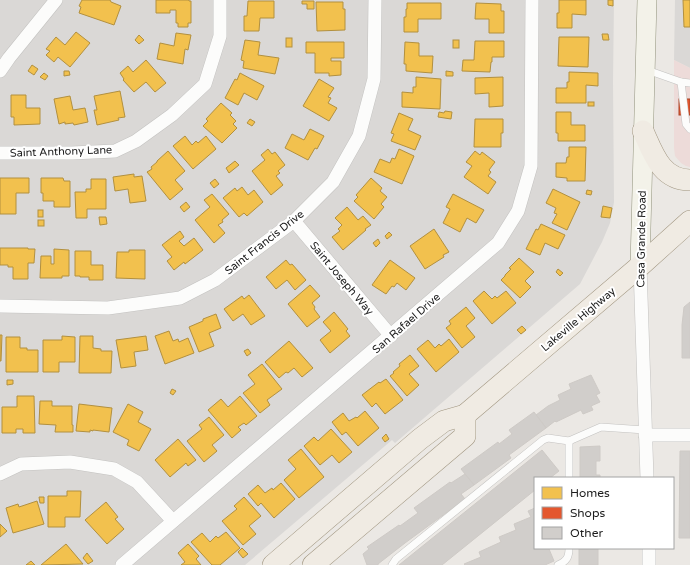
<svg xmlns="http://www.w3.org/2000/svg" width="690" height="565" viewBox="0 0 690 565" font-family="'Varela Round',sans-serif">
<rect width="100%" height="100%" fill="#ebe8e4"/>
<g fill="#dad8d6">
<polygon points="0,0 614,0 613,82 614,202 610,223 602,242 580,284 395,443 392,440 245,565 0,565"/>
<polygon points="675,0 690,0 690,68 674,60"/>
</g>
<polygon fill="#eddbd9" points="674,60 690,68 690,167 686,166 681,163 675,156 674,148"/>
<g fill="#f2c14e" stroke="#b2903f">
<polygon points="82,0 110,0 111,2 121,6 114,25 79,13 81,7 79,6"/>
<polygon points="156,0 189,0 189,1 191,1 191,23 188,23 188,27 178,27 178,23 176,23 176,10 170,10 170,13 156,13"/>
<polygon points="559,0 586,0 586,15 572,14 572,28 557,28 557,13 559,13"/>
<polygon points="608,0 613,0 613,6 608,5"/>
<polygon points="683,0 690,0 690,27 684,27"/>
<polygon points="248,1 274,1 274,18 260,18 259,31 244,31 244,16 247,16"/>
<polygon points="302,1 314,1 314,9 307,9 307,4 302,4"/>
<polygon points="316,2 343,2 343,9 345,9 345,30 317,31"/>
<polygon points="407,3 441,3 441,19 418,19 418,32 404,32 404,17 406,17 406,9 407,9"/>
<polygon points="476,3 501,4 501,11 504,11 504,33 489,33 489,19 475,19"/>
<polygon points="76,32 90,43 70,67 58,57 54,62 46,55 50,51 46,49 56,37 65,45"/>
<polygon points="176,33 191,35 188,50 185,49 183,64 157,59 160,43 174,46"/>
<polygon points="602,34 608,34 609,40 603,40"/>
<polygon points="139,35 144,40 139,44 135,40"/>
<polygon points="559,37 589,37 588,67 558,66"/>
<rect x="286" y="38" width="6" height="9"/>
<polygon points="245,40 260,42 258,55 279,58 275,74 243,68 244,61 241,60"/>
<rect x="453" y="40" width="6" height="8"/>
<polygon points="475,41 504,41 504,57 492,57 492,62 491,62 490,72 462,71 463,60 474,60"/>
<polygon points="306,42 344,42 344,58 331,58 331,61 341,61 341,75 329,76 329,73 315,73 315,53 306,53"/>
<polygon points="405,42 419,43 419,56 433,56 432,73 406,71 406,64 404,64"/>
<polygon points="146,60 166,83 155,92 146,82 134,92 123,80 124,79 120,73 128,66 133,72"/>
<polygon points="32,65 38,69 34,75 28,71"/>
<polygon points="64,71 69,71 70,75 64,76"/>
<polygon points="446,71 453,72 453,76 446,76"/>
<polygon points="569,72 598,73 598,86 586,85 586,103 556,103 556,88 567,88 567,82 569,82"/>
<polygon points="44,73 48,76 45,80 40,77"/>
<polygon points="240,73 264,86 257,100 244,93 238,105 225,98 235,79 237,80"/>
<polygon points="416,77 441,79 440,109 402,107 402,92 413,93 413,87 416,87"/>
<polygon points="503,77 503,106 489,107 489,93 475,94 475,78"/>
<polygon points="319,79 334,88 328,97 331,98 328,103 337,108 329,121 303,106"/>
<polygon points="120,91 125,117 118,118 119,120 97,125 94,110 97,110 94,96"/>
<polygon points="11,95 26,95 26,108 40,108 40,124 14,125 14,117 11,117"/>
<polygon points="70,96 73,110 85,108 88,122 74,125 73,123 65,124 65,122 59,124 54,99"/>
<rect x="588" y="102" width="6" height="4"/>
<polygon points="221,103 232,113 230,115 236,121 233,124 237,128 222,143 203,126 208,121 206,119"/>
<polygon points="445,111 452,112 451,119 438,117 439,112 444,113"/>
<polygon points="556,112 571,112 571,125 585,125 585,141 558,141 558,133 556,133"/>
<polygon points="399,113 413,119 408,130 421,136 415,150 391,141 394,134 391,133"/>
<polygon points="250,119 255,122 252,126 247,123"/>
<polygon points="475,119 503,119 503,133 501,133 501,147 474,147"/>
<polygon points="310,129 324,136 317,149 315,148 308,160 285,148 292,134 304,140"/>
<polygon points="185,136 192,145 196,141 198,143 206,136 216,149 193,169 173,146"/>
<polygon points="569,147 586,147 585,181 567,181 567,178 556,177 556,163 566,163 567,157 569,157"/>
<polygon points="268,149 272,154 275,152 285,165 278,171 280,173 276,176 283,185 271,195 252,171 265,160 261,155"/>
<polygon points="399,149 414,156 402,184 374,172 380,159 390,163 392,158 395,159"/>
<polygon points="168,151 185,171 175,180 183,189 170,200 147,172 152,169 151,167 157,162 157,161"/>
<polygon points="475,151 480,155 482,152 495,162 489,170 491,172 488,176 496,182 488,194 464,177 472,166 466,162"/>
<polygon points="235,161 239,165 229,173 226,168"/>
<polygon points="134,174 134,177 142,176 146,201 130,203 128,189 115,191 113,177"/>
<polygon points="0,178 29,178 29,193 16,193 16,214 0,214"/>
<polygon points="41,178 63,178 64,181 70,181 70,207 54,207 54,201 43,201 43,193 41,193"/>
<polygon points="371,178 382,188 380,191 387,197 381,204 384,207 374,219 354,201 358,197 356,195"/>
<polygon points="91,179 106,179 106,209 87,209 87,218 76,218 75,192 86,192 86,189 91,189"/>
<polygon points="215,179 219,184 214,188 210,183"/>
<polygon points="242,187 248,195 254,190 263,202 247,216 244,213 239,217 223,198 235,188 237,191"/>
<polygon points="553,189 580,202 567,230 552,223 557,214 554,213 556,208 546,203"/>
<polygon points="587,190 592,191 591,195 586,194"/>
<polygon points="212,194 229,214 222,220 223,222 218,225 225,233 214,243 195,220 210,207 204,200"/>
<polygon points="453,194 484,210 476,223 467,218 460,232 443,223 450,209 446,207"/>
<polygon points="186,202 190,207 184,212 180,207"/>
<polygon points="603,206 612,208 610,218 601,217"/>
<polygon points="347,207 358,220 363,216 371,225 365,229 366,230 343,250 332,237 340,231 338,229 342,225 335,218"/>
<rect x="38" y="210" width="5" height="7"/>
<polygon points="99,217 106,217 107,224 100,225"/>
<rect x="38" y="220" width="6" height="6"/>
<polygon points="541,224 565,235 558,249 545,243 540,255 526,249 536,229 538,230"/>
<polygon points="434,229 449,252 443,255 444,257 425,269 410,246"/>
<polygon points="180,231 184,237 179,241 184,246 194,238 203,250 185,264 184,262 174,270 167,261 172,257 162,245"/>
<polygon points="389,232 392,235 387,239 385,236"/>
<polygon points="378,239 380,243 376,247 373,243"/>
<polygon points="0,248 28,248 28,249 35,249 34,263 28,263 28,279 13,279 13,267 8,267 8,265 0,265"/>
<polygon points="54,249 69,250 69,276 62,276 62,278 40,278 41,256 51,256 51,264 54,264"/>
<polygon points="129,250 145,250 145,279 116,278 117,252 129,252"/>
<polygon points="75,251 91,251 91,265 103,265 103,280 89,280 89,277 80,277 80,276 75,276"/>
<polygon points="519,258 534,272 525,281 531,287 520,298 501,280 505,276 505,275 511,269 509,268"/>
<polygon points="286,260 290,265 292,264 306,280 295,290 287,280 276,289 266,277"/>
<polygon points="390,260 415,278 406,290 397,283 394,287 392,286 386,294 372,285"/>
<polygon points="558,269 563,273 560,276 556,272"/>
<polygon points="310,285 320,296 312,303 315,307 314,309 320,317 307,327 288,304"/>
<polygon points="484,291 492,299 495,296 497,298 506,291 516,303 492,324 473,301"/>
<polygon points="249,295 265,316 251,325 243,314 233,321 224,309 242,296 244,299"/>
<polygon points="466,307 475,318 466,326 475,337 462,348 446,328 451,324 449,321"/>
<polygon points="334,312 348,329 346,331 350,336 330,353 320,340 331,331 323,322"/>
<polygon points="216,314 221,328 209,333 214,346 199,352 189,327 203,321 203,319"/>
<polygon points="522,326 526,330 521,334 517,330"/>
<polygon points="169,331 173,341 178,339 179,342 188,338 194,353 165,364 155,336"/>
<polygon points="0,335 2,335 1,361 0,361"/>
<polygon points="62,336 75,337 75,362 59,362 59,372 43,372 43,340 62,340"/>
<polygon points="80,336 93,336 93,348 101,349 101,351 112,351 111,373 79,373"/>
<polygon points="146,336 148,350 134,352 136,366 121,368 116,340"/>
<polygon points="6,337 20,337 20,348 27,348 27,350 38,350 38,372 6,372"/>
<polygon points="449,339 459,352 436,372 417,349 428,340 435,348 439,344 441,346"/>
<polygon points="289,341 313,368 302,377 294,368 288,373 286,372 279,378 265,362"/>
<polygon points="248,349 251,353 247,356 244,351"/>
<polygon points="410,355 419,366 409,374 419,385 407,396 390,376 394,373 393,372 400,366 399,364"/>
<polygon points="262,364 282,389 267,400 270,405 260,413 243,393 255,384 248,375"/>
<polygon points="386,379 403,400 385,414 376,403 372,407 362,395 379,382 380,383"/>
<polygon points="7,380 13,380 13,384 7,385"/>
<polygon points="172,389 176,391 173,395 170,393"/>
<polygon points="17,396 34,396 35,433 23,433 23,429 16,429 16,433 2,433 2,407 17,407"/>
<polygon points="240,396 257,416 246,425 244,423 238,427 241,430 232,438 208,410 221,399 228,407"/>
<polygon points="40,401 52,401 52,406 72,406 72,425 73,425 73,432 55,432 56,425 39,424"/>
<polygon points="79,404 112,408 109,432 93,430 93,431 90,430 90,432 76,431"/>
<polygon points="128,404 143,412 138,422 151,429 139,451 127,445 129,440 113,432"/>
<polygon points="365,411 379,428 358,446 346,432 342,435 332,422 343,413 349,421 356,417 357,418"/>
<polygon points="209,417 224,435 212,445 217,451 204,462 187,441 202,429 199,425"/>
<polygon points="331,429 352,452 339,463 332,455 320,465 304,446 314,437 318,441"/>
<polygon points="386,434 389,439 385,442 382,438"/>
<polygon points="178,439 196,460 188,466 186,463 170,477 155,460"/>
<polygon points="301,449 324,477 299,498 284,480 296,469 288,460"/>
<polygon points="281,483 295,499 274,518 261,503 258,506 248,494 258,485 265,493 272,488 273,490"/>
<polygon points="67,491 81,491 80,517 65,517 65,527 48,527 48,496 67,496"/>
<polygon points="39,497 44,497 44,503 40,503"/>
<polygon points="244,497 261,516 249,526 256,534 243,545 222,521 237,509 234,506"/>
<polygon points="37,501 44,524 13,533 6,508 18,504 19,507"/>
<polygon points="106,502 118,517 115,519 124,529 107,544 85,520"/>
<polygon points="0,524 7,531 0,537"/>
<polygon points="226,532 240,548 220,565 212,565 191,542 202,533 210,542 216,536 218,538"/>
<polygon points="66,544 83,564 42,565 41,565"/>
<polygon points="188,544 199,556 196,559 201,565 181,565 185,562 178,553"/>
<polygon points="242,548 248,554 243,558 238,552"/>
<polygon points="87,553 93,561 88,564 83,558"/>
<polygon points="31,561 35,565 26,565"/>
</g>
<rect fill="#e4572e" stroke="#a84529" x="679" y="99" width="11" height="16"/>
<g fill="#d1cecb" stroke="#cecac6">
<polygon points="690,302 690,358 682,358 682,325 684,307"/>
<polygon points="591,375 600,393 596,395 600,402 591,406 593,410 583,414 581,410 556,422 555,421 546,428 536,415 548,406 560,400 558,395 571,389 569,384"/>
<polygon points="534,412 546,428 509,455 511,458 474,485 461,469 498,442 499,444 512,434 509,430"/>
<polygon points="600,446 600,461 596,461 596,475 600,475 600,478 580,478 580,447"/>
<polygon points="542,450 559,471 550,478 535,478 535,490 442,565 399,565"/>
<polygon points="680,451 690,451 690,538 679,538"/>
<polygon points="465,474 474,485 461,494 465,499 405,543 378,564 378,565 367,565 363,554 369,549 367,547 399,525 400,526 418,513 414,508 450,482 451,483"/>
<polygon points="535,508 535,548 552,548 549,549 554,561 545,565 465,565 464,564 481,557 479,552 501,542 499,537 516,530 514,524 531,517 528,511"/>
<rect x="579" y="548" width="19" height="17"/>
</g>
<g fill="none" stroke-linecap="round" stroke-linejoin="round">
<defs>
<g id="lane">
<polyline points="647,70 681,82 690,83"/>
<polyline points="681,82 686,124 690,129"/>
<polyline points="569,441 569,478"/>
<polyline points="392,565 396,559 543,440 548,438 569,441 601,427 645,430"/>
<path d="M558,565C567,561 569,557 569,548"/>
</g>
<g id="street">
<polyline points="0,71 9,58 56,0"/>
<polyline points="0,153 72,153 115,151 136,141 172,115 205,84 220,36 220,0"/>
<polyline points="294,221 391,336"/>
<polyline points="640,266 647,478"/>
<polyline points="0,306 108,308 180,298 215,280 294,221 333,182 359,136 374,79 375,0"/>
<polyline points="645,435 690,435"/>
<polyline points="0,474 21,464 70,462 114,469 137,482 173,521"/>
<polyline points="649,548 649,565"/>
<polyline points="122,565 498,243 518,211 531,166 532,0"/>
</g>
<polyline id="secondary" points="640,266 647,0"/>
<g id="primary">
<path d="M643,131C653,153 661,180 690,180"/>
<polyline points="273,565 420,439 444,421 465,415 640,266 690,221"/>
<polyline points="313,565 465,436 465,415"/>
</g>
</defs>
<use href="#lane" stroke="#c3c2c0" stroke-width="8"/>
<use href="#street" stroke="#c3c2c0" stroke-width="14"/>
<use href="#secondary" stroke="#92937d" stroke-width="20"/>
<use href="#primary" stroke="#a19681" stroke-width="22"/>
<use href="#lane" stroke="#fcfcfb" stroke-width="7"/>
<use href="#street" stroke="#fcfcfb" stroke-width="13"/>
<use href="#secondary" stroke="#f3f2e9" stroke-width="19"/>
<use href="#primary" stroke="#f0ebe3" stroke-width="21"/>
</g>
<g text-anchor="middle" stroke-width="4" stroke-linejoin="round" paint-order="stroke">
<g font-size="11" fill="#1c1c1c" stroke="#fff">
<text transform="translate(61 151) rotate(-2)" y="4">Saint Anthony Lane</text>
<text transform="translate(641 239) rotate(-89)" y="4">Casa Grande Road</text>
<text transform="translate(264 242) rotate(-38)" y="4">Saint Francis Drive</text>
<text transform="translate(342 278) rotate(50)" y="4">Saint Joseph Way</text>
<text transform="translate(578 319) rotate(-40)" y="4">Lakeville Highway</text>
<text transform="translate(406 323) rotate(-41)" y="4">San Rafael Drive</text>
</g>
</g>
<rect x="534" y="477" width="140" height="72" fill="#ffffff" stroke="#a4a4a4"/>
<rect x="542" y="487" width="20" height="12" fill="#f2c14e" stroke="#a4a4a4"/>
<text x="570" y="497" font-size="12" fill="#1c1c1c">Homes</text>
<rect x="542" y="507" width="20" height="12" fill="#e4572e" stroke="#a4a4a4"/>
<text x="570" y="517" font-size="12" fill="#1c1c1c">Shops</text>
<rect x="542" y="527" width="20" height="12" fill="#d1cecb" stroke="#a4a4a4"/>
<text x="570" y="537" font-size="12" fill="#1c1c1c">Other</text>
</svg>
